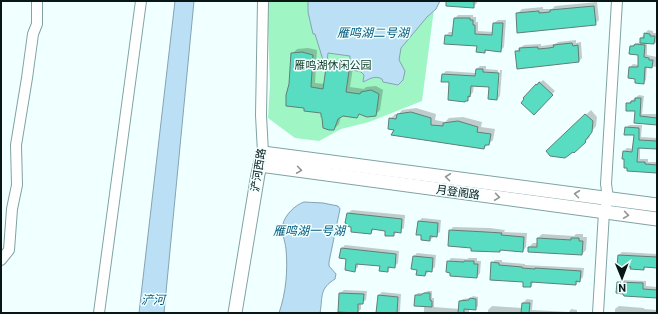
<svg xmlns="http://www.w3.org/2000/svg" width="658" height="314" viewBox="0 0 658 314" font-family="Roboto,'Noto Sans SC',sans-serif">
<rect width="100%" height="100%" fill="#f0ffff"/>
<polygon fill="#9ff5c4" points="267,1 435,1 422,101 369,122 341,129 319,141 295,138 268,118 270,85"/>
<g fill="#bbe0f5" stroke="#85a3b2">
<polygon points="175,1 194,1 164,313 139,313"/>
<path d="M308,1H440L436,9L427,17L401,48L399,60L405,71L403,80L398,85L383,82L382,79C374,75 370,79 363,82L364,75L361,72L349,69L350,56L328,53L327,61L323,60L315,34H313L308,12Z"/>
<path d="M304,202L323,203L338,206L340,209L329,262V266L336,274L335,279C319,289 323,296 320,313H279C286,293 288,270 286,249C285,240 281,233 283,224C285,215 295,205 304,202Z"/>
</g>
<g fill="#0003">
<polygon points="447,1 477,1 477,3 473,7"/>
<polygon points="597,2 599,20 595,24 517,14 522,9 543,7 543,9 552,9 555,6"/>
<polygon points="458,15 473,15 473,17 476,17 476,22 478,22 478,31 494,32 494,23 498,20 506,20 504,47 500,51 487,50 485,52 478,45 446,36 449,32 454,32 455,18"/>
<polygon points="648,30 653,31 653,33 657,33 657,43 647,42 647,55 657,57 657,67 647,66 646,80 643,83 636,78 630,67 633,64 639,65 640,54 631,47 634,44 641,42 641,38"/>
<polygon points="576,40 576,43 581,42 582,58 579,61 518,67 516,51 524,45 541,44 541,46 555,44 558,42"/>
<polygon points="308,48 317,50 315,83 325,84 327,69 332,64 343,63 353,67 350,87 364,89 366,87 376,86 383,90 380,110 375,115 360,113 356,117 343,115 341,116 339,124 334,129 322,112 290,85 292,54 297,49"/>
<polygon points="480,66 486,66 486,69 498,70 496,97 498,97 500,70 502,70 500,96 497,99 490,86 474,85 473,92 467,100 450,81 442,81 443,74 446,71 476,73 477,69"/>
<polygon points="543,80 555,91 534,114 525,98 540,81 541,82"/>
<polygon points="639,95 644,96 642,114 657,114 657,124 635,122 636,110 627,104"/>
<polygon points="416,108 436,114 435,120 445,122 449,118 463,117 482,122 481,127 495,129 493,140 484,148 396,129 390,119 395,114 398,115 402,110"/>
<polygon points="591,110 597,117 596,126 589,135 590,137 574,152 548,151"/>
<polygon points="629,125 642,125 641,137 657,138 657,148 640,147 640,159 648,159 648,162 657,162 657,172 628,170 624,151 627,148 634,149 635,134 626,128"/>
<polygon points="352,210 405,215 404,228 393,235 386,230 374,229 371,233 352,226 348,213"/>
<polygon points="422,218 441,220 440,232 430,240 419,221"/>
<polygon points="453,227 490,228 505,230 504,232 527,233 526,247 523,251 502,249 499,251 472,247 450,231"/>
<polygon points="542,234 574,236 576,234 583,234 583,237 587,237 586,250 582,254 529,247 533,243 538,243 538,238"/>
<polygon points="345,245 399,251 398,263 394,267 391,266 388,271 381,265 358,263 358,267 354,271 342,248"/>
<polygon points="622,252 657,254 657,267 646,266 644,269 632,266 619,255"/>
<polygon points="417,253 436,255 435,267 425,275 418,269 412,268 414,256"/>
<polygon points="451,258 467,259 469,258 477,258 477,261 481,261 480,273 477,277 448,262"/>
<polygon points="495,260 502,260 502,262 525,264 525,265 584,268 583,277 576,284 534,281 531,286 524,281 492,263"/>
<polygon points="621,280 646,281 646,286 657,287 657,297 618,283"/>
<polygon points="344,290 367,291 366,300 361,303 361,309 357,313 340,293"/>
<polygon points="428,291 432,291 432,298 434,298 434,307 460,309 460,301 463,299 471,298 473,296 478,297 478,306 475,309 469,309 469,313 424,313 424,306 416,295 418,293 424,293"/>
<polygon points="382,292 401,294 400,311 398,313 377,313 379,295"/>
<polygon points="527,299 533,300 532,310 569,312 571,309 577,310 577,312 581,313 488,313 488,310 492,306 522,308 523,303"/>
<polygon points="619,306 644,308 644,309 657,310 657,313 615,313 615,309"/>
</g>
<g fill="#59ddc2" stroke="#5f7f77">
<polygon points="446,1 474,1 474,8 446,6"/>
<polygon points="594,6 596,25 517,33 516,13 539,11 539,13 550,12 550,10"/>
<polygon points="454,18 470,18 470,20 473,20 473,25 475,25 475,34 492,35 493,23 503,23 501,52 485,50 485,53 476,52 477,46 444,44 445,35 452,36"/>
<polygon points="644,33 650,34 650,36 655,36 654,44 640,43 640,38 644,38"/>
<polygon points="572,43 573,46 578,45 579,62 517,69 515,51 520,51 519,48 538,47 538,49 549,48 554,47 553,45"/>
<polygon points="635,44 645,45 644,57 649,58 649,60 653,60 652,68 645,67 644,84 635,83 635,79 628,78 629,67 638,67 638,55 629,54 630,46 634,46"/>
<polygon points="302,52 313,55 311,87 323,89 326,68 338,67 349,71 346,92 360,94 361,92 371,90 379,94 376,116 367,117 359,114 357,118 343,116 338,119 334,130 329,130 323,128 322,118 321,116 321,113 304,111 304,108 286,106 286,95 289,84 291,53"/>
<polygon points="476,69 483,69 483,72 499,73 497,100 488,99 489,87 471,86 470,97 468,96 468,101 465,101 465,102 448,100 449,82 441,82 442,74 475,76"/>
<polygon points="539,82 553,95 534,115 521,103 524,99 523,98 536,84 537,85"/>
<polygon points="635,98 641,98 640,116 657,118 657,125 634,123 635,111 626,111 626,103 631,103 631,101 635,101"/>
<polygon points="411,112 431,118 431,125 443,126 443,123 458,121 478,127 477,132 491,134 489,145 485,145 484,149 391,135 394,130 388,129 389,118 396,119 397,114"/>
<polygon points="585,114 593,121 592,132 585,141 586,142 574,153 573,152 565,158 550,156 546,151"/>
<polygon points="625,127 639,128 639,140 657,141 657,149 638,148 637,162 645,162 645,164 657,165 657,173 627,171 627,168 624,168 624,159 622,159 623,151 632,152 634,135 624,135"/>
<polygon points="347,213 402,219 401,233 394,232 394,236 385,236 385,231 372,229 371,234 351,232 351,227 346,226 346,223 345,223"/>
<polygon points="418,221 438,223 437,237 430,236 430,241 421,240 421,235 416,235"/>
<polygon points="449,230 486,232 502,233 501,235 524,237 523,252 500,250 500,252 471,251 471,248 448,246"/>
<polygon points="537,238 571,240 571,238 579,238 579,241 583,241 582,255 528,252 528,247 537,247"/>
<polygon points="341,248 396,254 395,268 388,267 388,272 379,271 380,266 356,264 355,272 345,270 346,259 339,258"/>
<polygon points="618,255 657,257 657,268 644,267 644,270 630,269 631,267 617,266"/>
<polygon points="413,256 433,258 432,272 426,271 425,276 416,275 417,270 411,269"/>
<polygon points="447,261 464,262 464,261 474,261 474,264 478,264 477,278 450,276 450,273 446,272"/>
<polygon points="491,262 499,263 499,265 522,267 522,268 535,269 535,268 581,271 580,282 576,281 576,285 531,282 531,287 523,287 523,282 490,280"/>
<polygon points="617,282 643,283 643,289 657,290 657,298 624,296 623,294 616,293"/>
<polygon points="339,293 364,294 363,304 358,304 358,313 338,312"/>
<polygon points="424,293 430,293 430,300 432,301 432,307 414,306 415,295 421,295"/>
<polygon points="378,295 398,297 397,313 376,313"/>
<polygon points="470,298 476,299 476,310 464,309 464,313 458,313 459,301 469,300"/>
<polygon points="522,303 530,303 529,313 521,313"/>
</g>
<g fill="none" stroke-linecap="round" stroke-linejoin="round">
<defs>
<g id="minor">
<polyline points="263,153 261,115 263,1"/>
<polyline points="1,260 9,250 12,209 17,185 16,145 27,78 33,34 37,24 37,1"/>
<polyline points="99,313 141,1"/>
<polyline points="598,313 604,212 608,198 606,184 617,1"/>
</g>
<g id="major">
<polyline points="260,165 657,219"/>
<polyline points="235,313 258,174 263,153 657,205"/>
</g>
</defs>
<use href="#minor" stroke="#80a3a3" stroke-width="12"/>
<use href="#major" stroke="#80a3a3" stroke-width="15"/>
<use href="#minor" stroke="#fff" stroke-width="10"/>
<use href="#major" stroke="#fff" stroke-width="13"/>
</g>
<defs><path id="oneway-chevron" d="M-2-3.5L2.5 0L-2 3.5" fill="none" stroke-width="1.6" stroke-linecap="round" stroke-linejoin="round"/></defs>
<g stroke="#909696">
<use href="#oneway-chevron" transform="translate(299 170) rotate(8)"/>
<use href="#oneway-chevron" transform="translate(448 177) rotate(-173)"/>
<use href="#oneway-chevron" transform="translate(577 194) rotate(-173)"/>
<use href="#oneway-chevron" transform="translate(497 197) rotate(8)"/>
<use href="#oneway-chevron" transform="translate(626 215) rotate(8)"/>
</g>
<g text-anchor="middle" stroke-width="3" stroke-linejoin="round" paint-order="stroke">
<g font-size="11" fill="#0e3924" stroke="#f0ffff">
<text x="333" y="69">雁鸣湖休闲公园</text>
</g>
<g font-size="11" fill="#081616" stroke="#f0ffff">
<text transform="translate(258 170) rotate(-81)" y="4">浐河西路</text>
<text transform="translate(458 192) rotate(8)" y="4">月登阁路</text>
</g>
<g font-size="12" font-style="italic" fill="#02597d" stroke="#f0ffff">
<text x="373" y="37">雁鸣湖二号湖</text>
<text x="309" y="235">雁鸣湖一号湖</text>
<text x="153" y="304">浐河</text>
</g>
</g>
<rect width="658" height="314" fill="none" stroke="#081616" stroke-width="4"/>
<g transform="translate(622 278) rotate(179)" stroke="#f0ffff" stroke-width="3" paint-order="stroke">
<path d="M0-3L7 15L0 10L-7 15Z" fill="#081616"/>
<text y="-6" font-size="11" font-weight="bold" text-anchor="middle" fill="#081616">N</text>
</g>
</svg>
